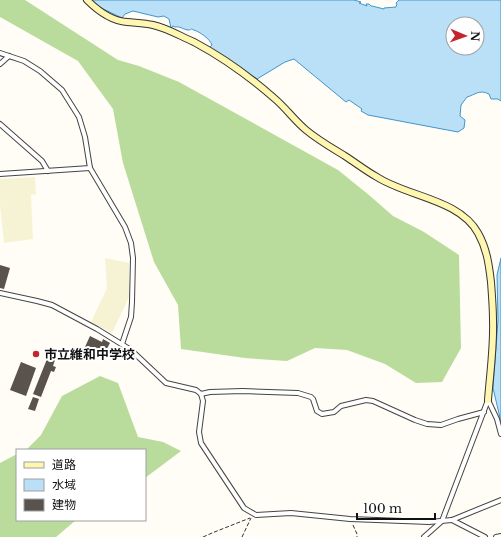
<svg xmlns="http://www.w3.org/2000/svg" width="501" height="537" viewBox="0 0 501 537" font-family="'Libre Baskerville','Noto Sans JP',serif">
<rect width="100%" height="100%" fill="#fffdf5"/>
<g fill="#f6f3d4">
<polygon points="35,177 36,194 31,195 33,239 4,243 0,205 0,179"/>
<polygon points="105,258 129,263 129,297 112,333 91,322 107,288"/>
</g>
<g fill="#b9dc9c">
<polygon points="0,0 25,0 118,60 139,66 179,82 338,170 369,195 393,216 424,232 459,255 461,348 442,382 416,383 385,364 347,350 315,348 287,361 245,358 181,349 178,305 154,262 123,163 113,109 78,61 0,17"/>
<polygon points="100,376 118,383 138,437 163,442 181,451 145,478 145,450 26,450 41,435 62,396"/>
<polygon points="17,454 17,520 76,520 56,537 0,537 0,463"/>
</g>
<g fill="#b9e0f7" stroke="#3f96cf" fill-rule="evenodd">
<path d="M90,0H354L361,2L359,3L367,6L366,4H369L371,6H372L384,9V8L396,7V6L397,5L396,3L399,0H501V101L498,99H491L489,94C479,89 475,95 467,97L461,105L460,116L465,120L464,128L458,132L368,115L361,111L362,109L349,100L346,102L294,59L285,62L257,79L237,65L213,51L210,47L212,45C210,39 200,32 194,30C189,28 193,30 188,30C182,29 180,26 175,27L173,26L171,28L169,19L164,16L158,17L133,11L125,14L122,18L97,6ZM453,24H477V48H453Z"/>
<polygon points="501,258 501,422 493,388 498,320 497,275"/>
</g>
<g fill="#5a524d">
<polygon points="0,265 10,268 4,289 0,288"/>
<polygon points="90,336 102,342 103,339 110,343 104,354 92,347 90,350 85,347"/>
<polygon points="49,354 56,357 53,366 56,367 54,372 51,371 41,397 33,394"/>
<polygon points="21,362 36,368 26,396 10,390"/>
<polygon points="33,397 39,399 35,411 28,409"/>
</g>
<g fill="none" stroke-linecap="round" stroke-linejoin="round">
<defs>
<g id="street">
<polyline points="0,53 24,61 40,71 62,90 79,117 85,137 90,168 125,227 131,243 133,258 132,302 131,317 122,344"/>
<polyline points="0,64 9,56"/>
<polyline points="0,124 42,161 48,171"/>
<polyline points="0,174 90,168"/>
<polyline points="0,293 37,301 52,305 97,329 131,350 166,383 196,390 201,394 203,401 199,432 201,443 244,508 249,511 256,515 291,513 350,519 429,522 452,520 501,500"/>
<polyline points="201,394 210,392 243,391 298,393 311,397 313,399 317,411 322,414 334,412 341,406 366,400 373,401 415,420 427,424 441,425 458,419 484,412"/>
<polyline points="488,400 497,419 501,434"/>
<polyline points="452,520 485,537"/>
<polyline points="424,537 442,521 488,400"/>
<polyline points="496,537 501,536"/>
</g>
<path id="secondary" d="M87,0C98,11 111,21 127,22C136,23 144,23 153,25C167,28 180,36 194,42C222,57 250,77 274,98C286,108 294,120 306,130C318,140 332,148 345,156C356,163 366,171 377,177C408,197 459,199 478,233C487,249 489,265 491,282C492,295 493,308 493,320C494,347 490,373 488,400"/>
</defs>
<use href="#street" stroke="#444" stroke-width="6"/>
<use href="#secondary" stroke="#333" stroke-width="8"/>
<g stroke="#333" stroke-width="1" stroke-dasharray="4 2" stroke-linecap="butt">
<polyline points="353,525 357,534 357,537"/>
<polyline points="203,537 212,533 250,518"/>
<polyline points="242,537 251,518"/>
</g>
<use href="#street" stroke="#fff" stroke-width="4"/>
<use href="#secondary" stroke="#fff6b0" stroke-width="6"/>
</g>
<circle fill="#c4262e" stroke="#fff" stroke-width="1.5" cx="36" cy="354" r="4"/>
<g text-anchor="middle" stroke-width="4" stroke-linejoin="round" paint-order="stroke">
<g font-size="13" font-weight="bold" fill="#111" stroke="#fff" text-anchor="start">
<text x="44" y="359">市立維和中学校</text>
</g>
</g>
<rect x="16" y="449" width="130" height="72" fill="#ffffff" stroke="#a0a0a0"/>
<rect x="24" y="462" width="20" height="6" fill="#fff6b0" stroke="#a0a0a0"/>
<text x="52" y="469" font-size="12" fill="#111111">道路</text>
<rect x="24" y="479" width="20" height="12" fill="#b9e0f7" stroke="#a0a0a0"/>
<text x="52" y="489" font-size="12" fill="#111111">水域</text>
<rect x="24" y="499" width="20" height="12" fill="#5a524d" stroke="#a0a0a0"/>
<text x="52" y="509" font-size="12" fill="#111111">建物</text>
<g transform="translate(465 36) rotate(92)"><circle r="19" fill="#ffffff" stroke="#a0a0a0"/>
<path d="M0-3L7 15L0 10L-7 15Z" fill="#c4262e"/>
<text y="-6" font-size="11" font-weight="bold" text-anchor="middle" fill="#111111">N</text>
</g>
<path d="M357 513v6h78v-6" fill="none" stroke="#111111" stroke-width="2"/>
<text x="363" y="513" font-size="12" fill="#111111" stroke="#ffffff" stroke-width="3" paint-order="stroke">100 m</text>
</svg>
